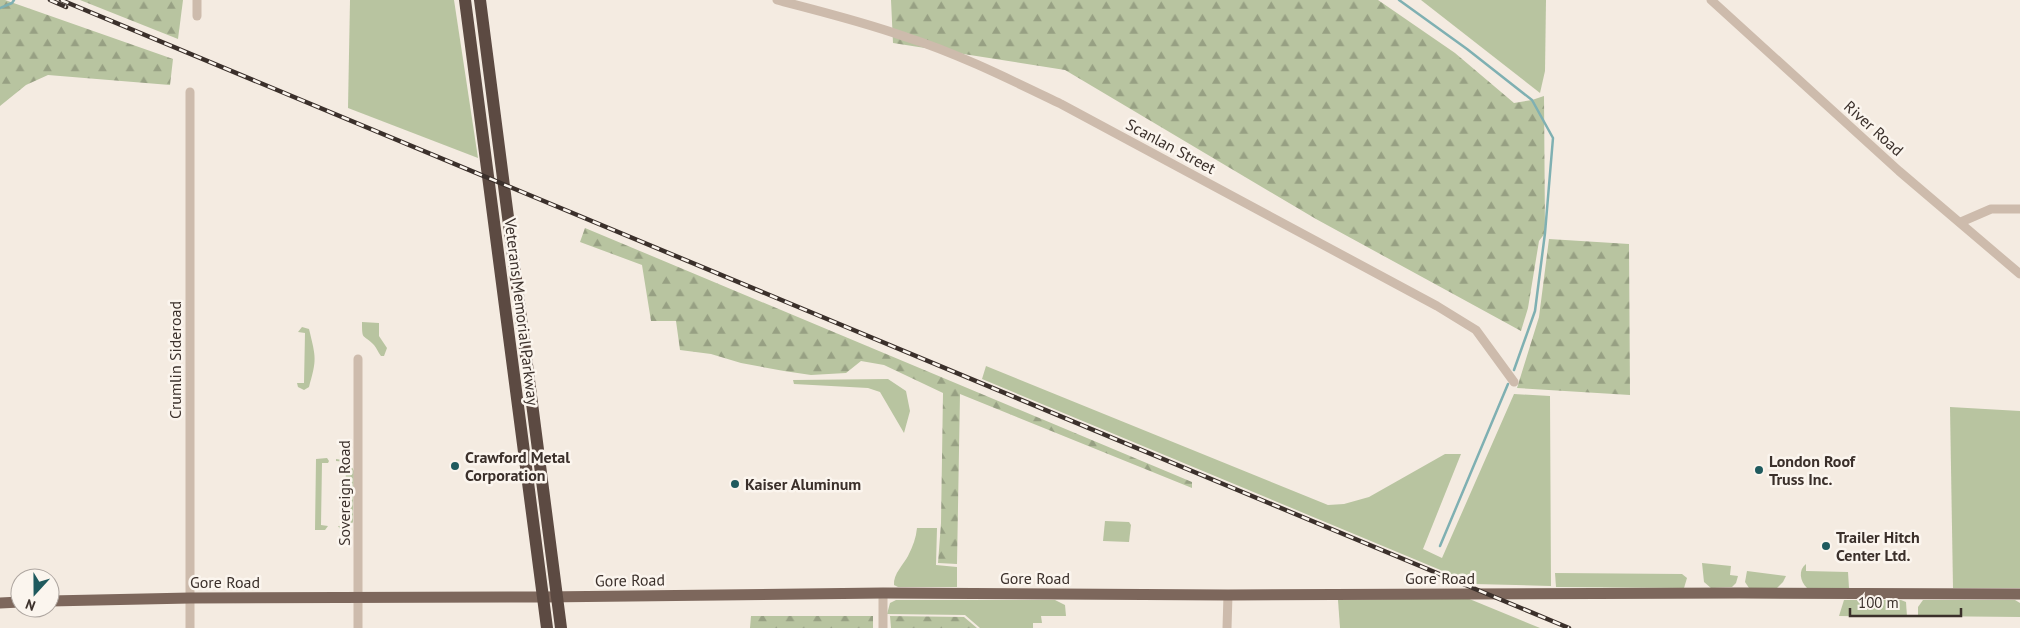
<svg xmlns="http://www.w3.org/2000/svg" width="2020" height="628" viewBox="0 0 2020 628" font-family="'PT Sans',sans-serif">
<defs>
<pattern id="forest-firs" width="22" height="20" patternUnits="userSpaceOnUse" patternTransform="scale(1.25)"><rect width="22" height="20" fill="#b8c4a0"/><path d="M5 1l3.5 6h-7zM16 11l3.5 6h-7z" fill="#97a083"/></pattern>
</defs>
<rect width="100%" height="100%" fill="#f4ebe1"/>
<g fill="#b8c4a0">
<polygon points="350,0 454,0 478,158 348,108"/>
<polygon points="1421,0 1546,0 1545,71 1540,93"/>
<path d="M362,322L379,323V336L387,348L384,356H381C378,352 377,349 374,345C363,333 362,342 362,322Z"/>
<path d="M302,327L309,329C316,358 317,359 309,387L304,390L298,387L297,383H304L305,333L298,332Z"/>
<polygon points="986,366 1328,505 1344,504 1369,497 1445,454 1461,454 1423,549 1442,558 1514,394 1550,396 1551,586 1474,584 982,379"/>
<polygon points="888,379 906,391 910,411 904,433 880,392 868,388 794,384 793,380"/>
<polygon points="1950,407 2020,411 2020,588 1953,588"/>
<polygon points="327,458 329,461 328,463 322,463 321,525 328,526 325,530 315,530 316,459"/>
<path d="M336,459C345,460 350,462 354,471L353,522L345,531L340,529L338,526H345L346,462L336,461Z"/>
<polygon points="1105,521 1129,522 1131,525 1129,542 1103,541"/>
<path d="M917,528H937L936,565L957,567V587H898L894,585C893,574 904,564 908,556C913,546 916,538 917,528Z"/>
<polygon points="1702,563 1731,566 1730,575 1738,576 1736,583 1732,587 1711,588 1704,582"/>
<path d="M1806,564V571L1848,572L1849,588H1807C1800,581 1798,570 1806,564Z"/>
<polygon points="1747,571 1786,576 1783,582 1777,588 1749,588 1745,582"/>
<polygon points="1555,573 1682,574 1687,578 1684,588 1556,587"/>
<polygon points="1467,598 1540,628 1340,628 1338,600"/>
<polygon points="896,600 1055,600 1065,605 1066,616 1041,616 1042,623 1033,623 1033,628 980,628 965,615 887,614 890,603"/>
<polygon points="1844,600 1901,600 1906,602 1907,617 1839,616"/>
<polygon points="1923,600 2015,600 2020,603 2020,617 1918,616 1918,607"/>
</g>
<g fill="url(#forest-firs)">
<polygon points="0,0 5,0 173,59 170,85 48,75 26,85 0,106"/>
<polygon points="80,0 183,0 178,39"/>
<polygon points="891,0 1378,0 1455,53 1514,103 1532,100 1544,96 1545,233 1539,241 1528,308 1521,331 1316,219 1065,70 893,43"/>
<polygon points="585,228 1192,482 1192,488 960,394 957,564 938,563 941,523 943,393 884,365 861,361 846,373 811,375 784,371 741,363 711,354 680,350 676,321 651,321 642,265 580,242"/>
<polygon points="1549,239 1629,244 1630,395 1517,388 1539,317"/>
<polygon points="751,616 873,616 873,628 750,628"/>
<polygon points="890,616 964,617 977,628 891,628"/>
</g>
<g fill="none" stroke-linecap="round" stroke-linejoin="round">
<g stroke="#7fb0b2" stroke-width="2.5">
<polyline points="1399,0 1467,49 1532,100 1553,138 1545,233 1535,311 1514,370"/>
<polyline points="0,8 12,3 14,0"/>
<polyline points="1440,546 1508,384"/>
</g>
<g stroke="#cdbbac" stroke-width="9">
<path d="M777,0C820,11 864,22 906,37C959,54 1011,80 1061,104L1437,306L1476,330L1514,382"/>
<polyline points="1711,0 1899,171 2020,274"/>
<polyline points="197,16 197,0"/>
<polyline points="190,92 190,628"/>
<polyline points="1961,222 1991,209 2020,209"/>
<polyline points="358,359 358,628"/>
<polyline points="883,593 883,628"/>
<polyline points="1227,628 1228,595"/>
</g>
<g stroke="#7d675c" stroke-width="11">
<polyline points="50,601 190,598 543,597 883,593 1228,595 1739,593 2020,594"/>
<polyline points="0,603 20,602"/>
</g>
<g stroke="#5c4a42" stroke-width="12">
<polyline points="465,0 547,628"/>
<polyline points="480,0 561,628"/>
</g>
<defs>
<g id="rail">
<polyline points="50,0 66,7"/>
<polyline points="61,0 1569,628"/>
</g>
</defs>
<use href="#rail" stroke="#3b302b" stroke-width="4.5"/>
<use href="#rail" stroke="#fbf5ee" stroke-width="2.5" stroke-dasharray="8" stroke-linecap="butt"/>
</g>
<g fill="#1f5a5e" stroke="#fbf5ee" stroke-width="2">
<circle cx="455" cy="466" r="5"/>
<circle cx="1759" cy="470" r="5"/>
<circle cx="735" cy="484" r="5"/>
<circle cx="1826" cy="546" r="5"/>
</g>
<g text-anchor="middle" stroke-width="5" stroke-linejoin="round" paint-order="stroke">
<g font-size="16" fill="#3b302b" stroke="#fbf5ee">
<text transform="translate(1874 128) rotate(42)" y="6">River Road</text>
<text transform="translate(1171 146) rotate(28)" y="6">Scanlan Street</text>
<text transform="translate(522 312) rotate(83)" y="6">Veterans Memorial Parkway</text>
<text transform="translate(175 360) rotate(-90)" y="6">Crumlin Sideroad</text>
<text transform="translate(344 493) rotate(-90)" y="6">Sovereign Road</text>
<text x="1035" y="584">Gore Road</text>
<text x="1440" y="584">Gore Road</text>
<text transform="translate(630 580) rotate(-1)" y="6">Gore Road</text>
<text x="225" y="588">Gore Road</text>
</g>
<g font-size="16" font-weight="bold" fill="#3b302b" stroke="#fbf5ee" text-anchor="start">
<text x="465" y="463">Crawford Metal<tspan x="465" dy="18">Corporation</tspan></text>
<text x="1769" y="467">London Roof<tspan x="1769" dy="18">Truss Inc.</tspan></text>
<text x="745" y="490">Kaiser Aluminum</text>
<text x="1836" y="543">Trailer Hitch<tspan x="1836" dy="18">Center Ltd.</tspan></text>
</g>
</g>
<g transform="translate(35 593) rotate(201)"><circle r="24" fill="#fbf5ee" stroke="#aea6a0"/>
<path d="M0-4L9 19L0 12L-9 19Z" fill="#1f5a5e"/>
<text y="-8" font-size="14" font-weight="bold" text-anchor="middle" fill="#3b302b">N</text>
</g>
<path d="M1850 608v8h111v-8" fill="none" stroke="#3b302b" stroke-width="2.5"/>
<text x="1858" y="608" font-size="15" fill="#3b302b" stroke="#fbf5ee" stroke-width="4" paint-order="stroke">100 m</text>
</svg>
